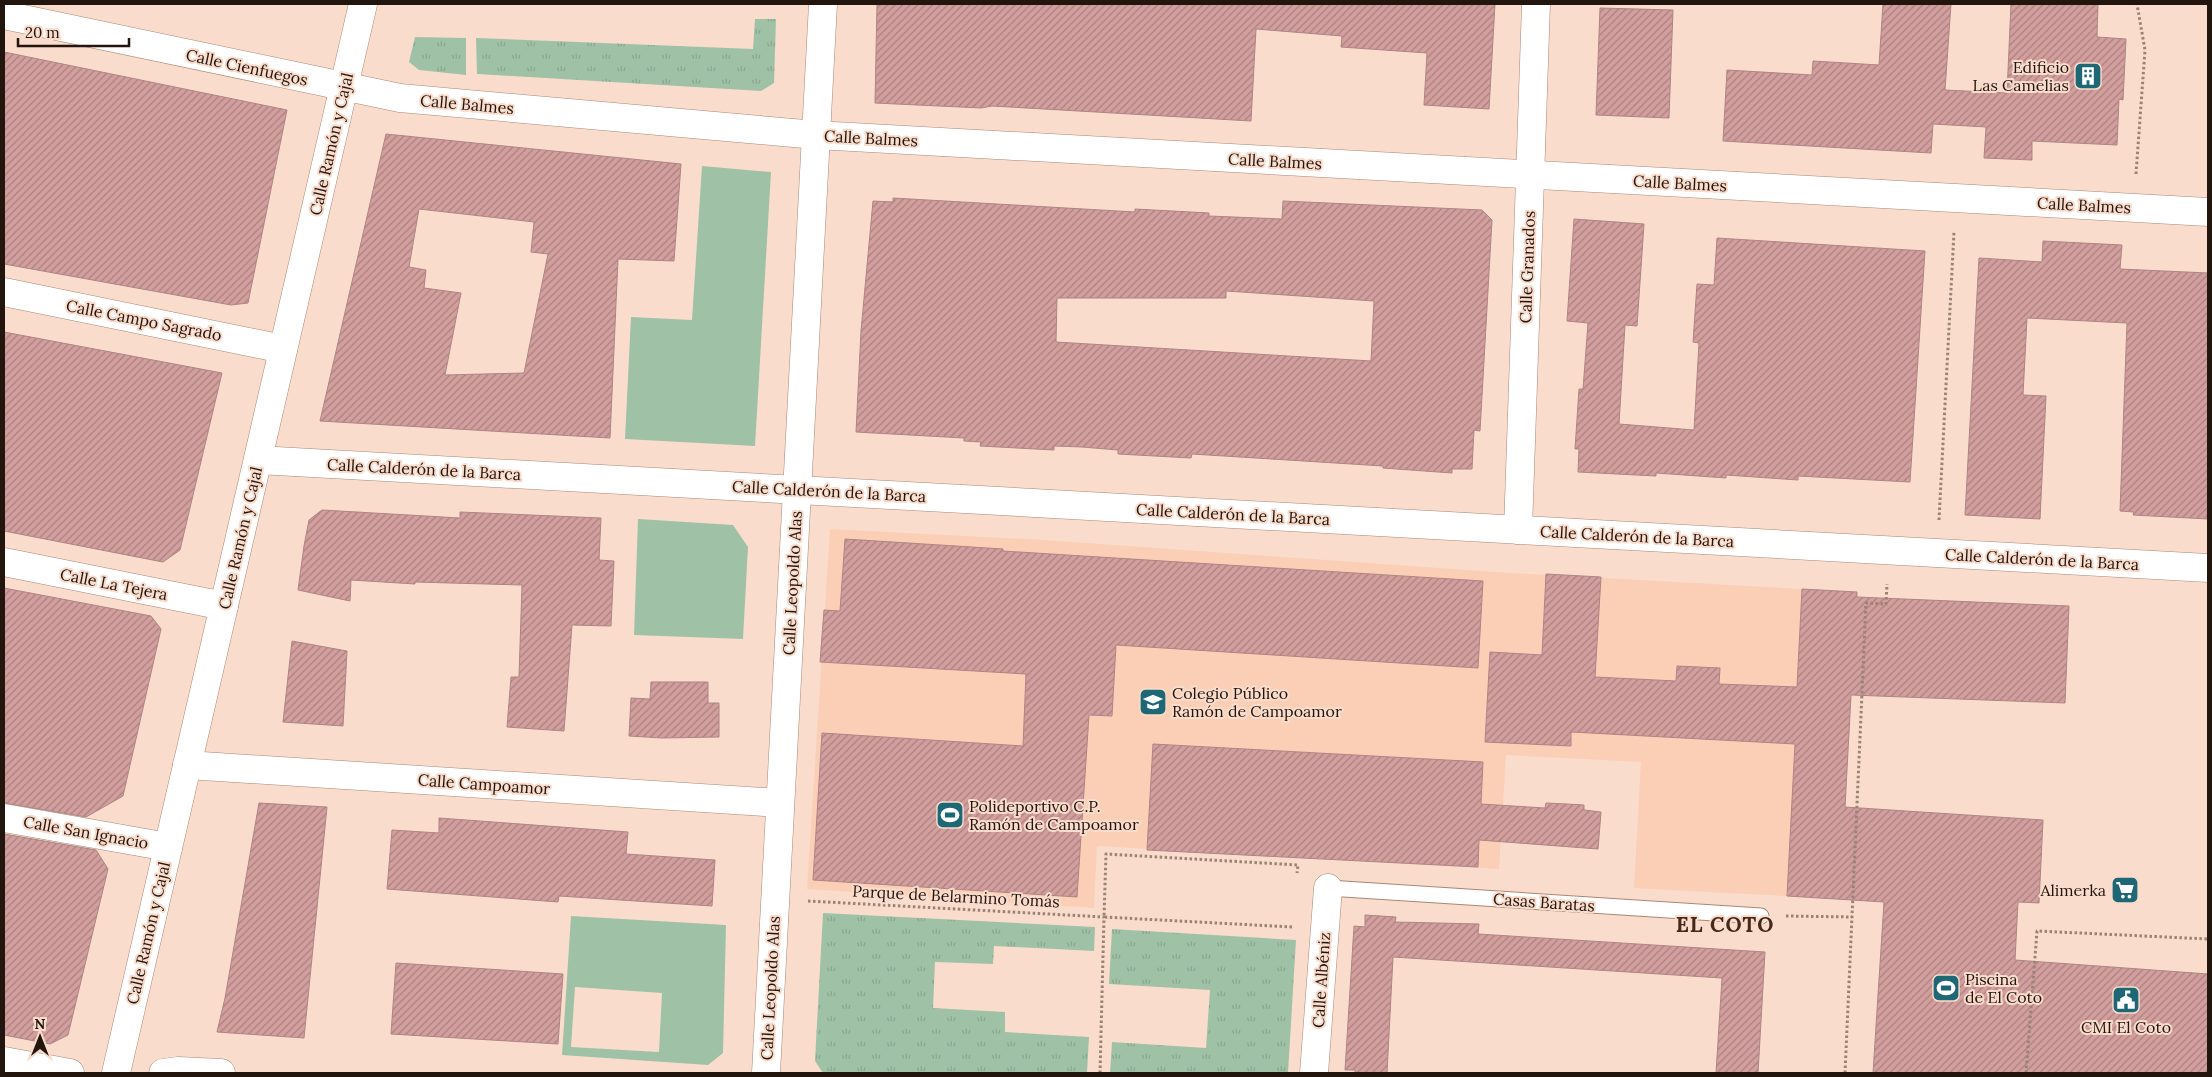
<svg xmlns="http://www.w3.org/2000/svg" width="2212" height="1077" viewBox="0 0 2212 1077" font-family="Lora,serif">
<defs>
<pattern id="grass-tufts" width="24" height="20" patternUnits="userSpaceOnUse" patternTransform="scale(1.25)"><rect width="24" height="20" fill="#9fc2a7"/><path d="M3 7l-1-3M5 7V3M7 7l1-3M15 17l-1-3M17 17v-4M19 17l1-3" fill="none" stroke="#89a68f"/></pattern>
<pattern id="building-hatch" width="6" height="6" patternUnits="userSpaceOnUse" patternTransform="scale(1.25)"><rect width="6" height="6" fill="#d29f9e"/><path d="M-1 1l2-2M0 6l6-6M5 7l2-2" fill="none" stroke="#aa807f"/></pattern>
</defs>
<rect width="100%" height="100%" fill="#fadccc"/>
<polygon fill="#facfb6" points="830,529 1044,540 1495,572 1857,592 1840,899 1634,888 1641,762 1506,755 1499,869 1097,846 1094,908 807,889"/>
<g fill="url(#grass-tufts)">
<polygon points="755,19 776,19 774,83 761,91 477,74 476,38 753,49"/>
<polygon points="415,37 466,38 466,75 419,70 409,62"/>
<polygon points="823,913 1095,927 1094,951 994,946 993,964 935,962 933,1008 1005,1012 1005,1032 1089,1037 1087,1073 823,1073 815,1061"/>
<polygon points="1112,929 1296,940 1288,1073 1110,1073 1112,1042 1206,1048 1210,990 1109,984"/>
</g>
<g fill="#9fc2a7" fill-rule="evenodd">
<polygon points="702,166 771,172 755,446 625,439 631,317 692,320"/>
<polygon points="638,519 733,525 748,547 743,639 634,635"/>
<path d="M571,916L726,925L723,1053L708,1065L562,1055ZM575,987L662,993L659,1052L571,1047Z"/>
</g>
<g fill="url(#building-hatch)" stroke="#ad8584" fill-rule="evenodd">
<polygon points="877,4 1495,4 1489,109 1424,105 1427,53 1341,47 1342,36 1256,29 1251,121 992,106 981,108 875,103"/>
<polygon points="1883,4 1951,4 1945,90 2007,93 2011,4 2098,4 2097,37 2126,39 2123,100 2119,99 2117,145 2032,141 2032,160 1984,158 1986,127 1933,124 1931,153 1723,141 1727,70 1812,75 1813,61 1879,65"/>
<polygon points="1600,8 1673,10 1669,118 1596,115"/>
<polygon points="4,52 287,110 248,303 231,305 4,264"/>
<path d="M386,134L681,164L674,261L618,259L610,438L320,421ZM419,209L534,222L531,252L548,254L524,373L445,375L461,293L424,288L426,270L409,267Z"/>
<path d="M893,198L1135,212V209L1209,213V216L1282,219L1283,201L1482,210L1492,220L1480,431L1474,430L1472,469H1452V473L1383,468V466L1192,454L1191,458L1118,454V450L1082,447L1054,446V450L980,446L981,442L964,441V438L856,432L861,331L873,201L893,202ZM1226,291L1374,301L1371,361L1056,342L1057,298H1226Z"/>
<polygon points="1574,219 1644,224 1637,326 1625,325 1619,424 1694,430 1699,343 1693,342 1697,284 1714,285 1717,238 1925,251 1910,482 1798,476 1798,480 1726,475 1726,478 1656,473 1656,476 1578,472 1579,449 1575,449 1579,389 1583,389 1588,323 1567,321"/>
<polygon points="2043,241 2122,245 2120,269 2208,273 2208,519 2133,515 2134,512 2120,511 2127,323 2027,318 2023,395 2046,396 2040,519 1965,515 1979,258 2042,262"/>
<polygon points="4,332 222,373 180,550 163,562 4,531"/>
<polygon points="322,510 460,518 460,512 601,518 599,560 614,561 611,626 572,625 564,731 507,727 511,677 519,677 522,585 415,582 415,584 351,580 350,601 298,590 304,546 309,520"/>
<polygon points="845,539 1003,549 1003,551 1483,581 1478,668 1116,645 1112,716 1089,715 1077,897 813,880 822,733 1023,746 1026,674 820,662 824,610 840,611"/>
<polygon points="1546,574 1601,577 1595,677 1676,681 1677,666 1720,668 1719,684 1797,687 1802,589 1857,592 1857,597 2069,606 2065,703 1851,695 1845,807 2043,820 2039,903 2018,902 2015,960 2208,974 2208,1073 1873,1073 1884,902 1787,896 1795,744 1571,732 1571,746 1485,742 1490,652 1542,655"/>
<polygon points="4,588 151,616 161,629 123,796 86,817 4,803"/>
<polygon points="292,641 347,651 343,726 283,722"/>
<polygon points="651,682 708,682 708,703 719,703 719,737 662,738 629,736 631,698 650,699"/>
<polygon points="1153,744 1483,762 1481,804 1545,808 1546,803 1567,804 1584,805 1584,810 1601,812 1598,849 1479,840 1478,867 1147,850"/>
<polygon points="259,803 327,807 304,1038 217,1032 225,998"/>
<polygon points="439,818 628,832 626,854 715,860 712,906 559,896 558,902 387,889 392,830 439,833"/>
<polygon points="4,834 96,850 108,869 68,1035 50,1044 4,1035"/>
<polygon points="1365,915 1396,917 1395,922 1479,924 1478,934 1765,952 1758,1073 1716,1073 1722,978 1393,957 1387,1073 1355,1073 1355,1070 1345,1070 1354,926 1365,927"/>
<polygon points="396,963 563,974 558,1044 391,1034"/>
</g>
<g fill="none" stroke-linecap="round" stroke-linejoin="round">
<defs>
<polyline id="service" points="1328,888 1761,916"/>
<g id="minor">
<polyline points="4,15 400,98 816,135 2208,212"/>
<polyline points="4,292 283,349"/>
<polyline points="258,460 2208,568"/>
<polyline points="1518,530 1536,4"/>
<polyline points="4,562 224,606"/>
<polyline points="187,765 780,803"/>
<polyline points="4,818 168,847"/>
<polyline points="4,1061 70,1073"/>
<polyline points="163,1073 178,1071 221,1073"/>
<polyline points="766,1073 823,4"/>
<polyline points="1314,1073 1328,888"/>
</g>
<polyline id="secondary" points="116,1073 363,4"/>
</defs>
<use href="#service" stroke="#a98774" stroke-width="17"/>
<use href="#minor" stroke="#a98774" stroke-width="29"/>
<use href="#secondary" stroke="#a98774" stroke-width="29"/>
<g stroke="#998276" stroke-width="3" stroke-dasharray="2.5 2.5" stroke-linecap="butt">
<polyline points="2136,174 2145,50 2137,4"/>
<polyline points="1939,520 1954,232"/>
<polyline points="808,901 1104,917 1100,1073"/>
<polyline points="1786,916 1852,917"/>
<polyline points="1292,927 1104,917 1106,854 1298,865 1297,873"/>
<polyline points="1845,1073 1866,603 1886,604 1887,584"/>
<polyline points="2026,1073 2037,931 2208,939"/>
</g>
<use href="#service" stroke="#fff" stroke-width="15"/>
<use href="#minor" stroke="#fff" stroke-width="28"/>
<use href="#secondary" stroke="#fff" stroke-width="28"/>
</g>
<defs>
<symbol id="building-square" viewBox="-11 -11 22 22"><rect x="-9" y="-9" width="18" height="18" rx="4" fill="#1e6774" stroke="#fadccc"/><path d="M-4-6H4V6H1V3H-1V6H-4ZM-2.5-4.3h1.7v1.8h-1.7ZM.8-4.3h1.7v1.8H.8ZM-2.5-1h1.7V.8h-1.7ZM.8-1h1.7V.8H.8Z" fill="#fff"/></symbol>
<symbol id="school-square" viewBox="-11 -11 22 22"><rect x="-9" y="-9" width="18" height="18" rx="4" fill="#1e6774" stroke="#fadccc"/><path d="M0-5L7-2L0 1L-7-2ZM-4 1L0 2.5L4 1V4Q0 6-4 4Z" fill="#fff"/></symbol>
<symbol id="stadium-square" viewBox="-11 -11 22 22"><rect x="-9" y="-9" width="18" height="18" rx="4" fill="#1e6774" stroke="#fadccc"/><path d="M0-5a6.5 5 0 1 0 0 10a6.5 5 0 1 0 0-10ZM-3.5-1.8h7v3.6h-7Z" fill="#fff"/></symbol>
<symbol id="supermarket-square" viewBox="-11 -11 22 22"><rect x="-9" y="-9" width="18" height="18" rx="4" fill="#1e6774" stroke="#fadccc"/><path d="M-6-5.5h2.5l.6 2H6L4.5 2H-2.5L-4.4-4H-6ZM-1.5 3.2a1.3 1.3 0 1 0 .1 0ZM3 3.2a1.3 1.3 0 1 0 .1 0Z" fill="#fff"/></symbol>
<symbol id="civic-square" viewBox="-11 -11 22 22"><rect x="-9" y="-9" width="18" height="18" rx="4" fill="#1e6774" stroke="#fadccc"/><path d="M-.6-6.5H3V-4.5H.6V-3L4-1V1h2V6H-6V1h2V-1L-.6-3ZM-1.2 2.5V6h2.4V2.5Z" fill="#fff"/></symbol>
</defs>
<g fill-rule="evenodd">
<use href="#building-square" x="2072" y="60" width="32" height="32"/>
<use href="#school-square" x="1137" y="686" width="32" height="32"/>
<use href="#stadium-square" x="934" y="799" width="32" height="32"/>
<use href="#supermarket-square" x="2109" y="874" width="32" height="32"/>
<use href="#stadium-square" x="1930" y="972" width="32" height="32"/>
<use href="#civic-square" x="2110" y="984" width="32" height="32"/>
</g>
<g text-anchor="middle" stroke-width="4" stroke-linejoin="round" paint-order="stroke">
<g font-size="16" fill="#22150e" stroke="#fadccc">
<text transform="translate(247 67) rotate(12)" y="6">Calle Cienfuegos</text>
<text transform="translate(467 104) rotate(5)" y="6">Calle Balmes</text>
<text transform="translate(871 138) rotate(3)" y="6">Calle Balmes</text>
<text transform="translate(331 144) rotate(-77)" y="6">Calle Ramón y Cajal</text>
<text transform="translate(1275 161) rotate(3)" y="6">Calle Balmes</text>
<text transform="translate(1680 183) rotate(3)" y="6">Calle Balmes</text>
<text transform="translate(2084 205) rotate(3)" y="6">Calle Balmes</text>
<text transform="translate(1527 267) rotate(-88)" y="6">Calle Granados</text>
<text transform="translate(144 320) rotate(11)" y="6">Calle Campo Sagrado</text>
<text transform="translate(424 469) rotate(3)" y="6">Calle Calderón de la Barca</text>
<text transform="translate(829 491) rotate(3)" y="6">Calle Calderón de la Barca</text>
<text transform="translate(1233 514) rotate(3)" y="6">Calle Calderón de la Barca</text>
<text transform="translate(1637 536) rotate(3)" y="6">Calle Calderón de la Barca</text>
<text transform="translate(240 538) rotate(-77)" y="6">Calle Ramón y Cajal</text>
<text transform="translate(2042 559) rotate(3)" y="6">Calle Calderón de la Barca</text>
<text transform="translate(792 583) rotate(-87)" y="6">Calle Leopoldo Alas</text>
<text transform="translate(114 584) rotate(11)" y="6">Calle La Tejera</text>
<text transform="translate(484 784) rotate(4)" y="6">Calle Campoamor</text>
<text transform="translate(86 832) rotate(10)" y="6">Calle San Ignacio</text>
<text transform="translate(956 896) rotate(3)" y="6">Parque de Belarmino Tomás</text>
<text transform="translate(1544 902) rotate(4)" y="6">Casas Baratas</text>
<text transform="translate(148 933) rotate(-77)" y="6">Calle Ramón y Cajal</text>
<text transform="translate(1321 980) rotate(-86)" y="6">Calle Albéniz</text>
<text transform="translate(770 988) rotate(-87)" y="6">Calle Leopoldo Alas</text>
</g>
<g font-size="16" fill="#22150e" stroke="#fadccc" text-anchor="start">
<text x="2069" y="73" text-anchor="end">Edificio<tspan x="2069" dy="18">Las Camelias</tspan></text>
<text x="1172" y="699">Colegio Público<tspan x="1172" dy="18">Ramón de Campoamor</tspan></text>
<text x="969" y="812">Polideportivo C.P.<tspan x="969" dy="18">Ramón de Campoamor</tspan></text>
<text x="2106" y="896" text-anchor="end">Alimerka</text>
<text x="1965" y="985">Piscina<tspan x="1965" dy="18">de El Coto</tspan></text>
<text x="2126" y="1033" text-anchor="middle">CMI El Coto</text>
</g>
<g font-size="21" font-weight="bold" letter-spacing="1" fill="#452919" stroke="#fadccc">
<text x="1725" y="932">EL COTO</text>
</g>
</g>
<rect width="2212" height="1077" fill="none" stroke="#22150e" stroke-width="10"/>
<g transform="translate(40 1037)" stroke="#fadccc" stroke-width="4" paint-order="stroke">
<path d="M0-4L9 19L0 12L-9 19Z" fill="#22150e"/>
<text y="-8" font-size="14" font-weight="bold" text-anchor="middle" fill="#22150e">N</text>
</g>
<path d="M18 38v8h111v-8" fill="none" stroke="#22150e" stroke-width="2.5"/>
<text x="25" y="38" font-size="15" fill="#22150e" stroke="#fadccc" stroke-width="4" paint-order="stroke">20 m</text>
</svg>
